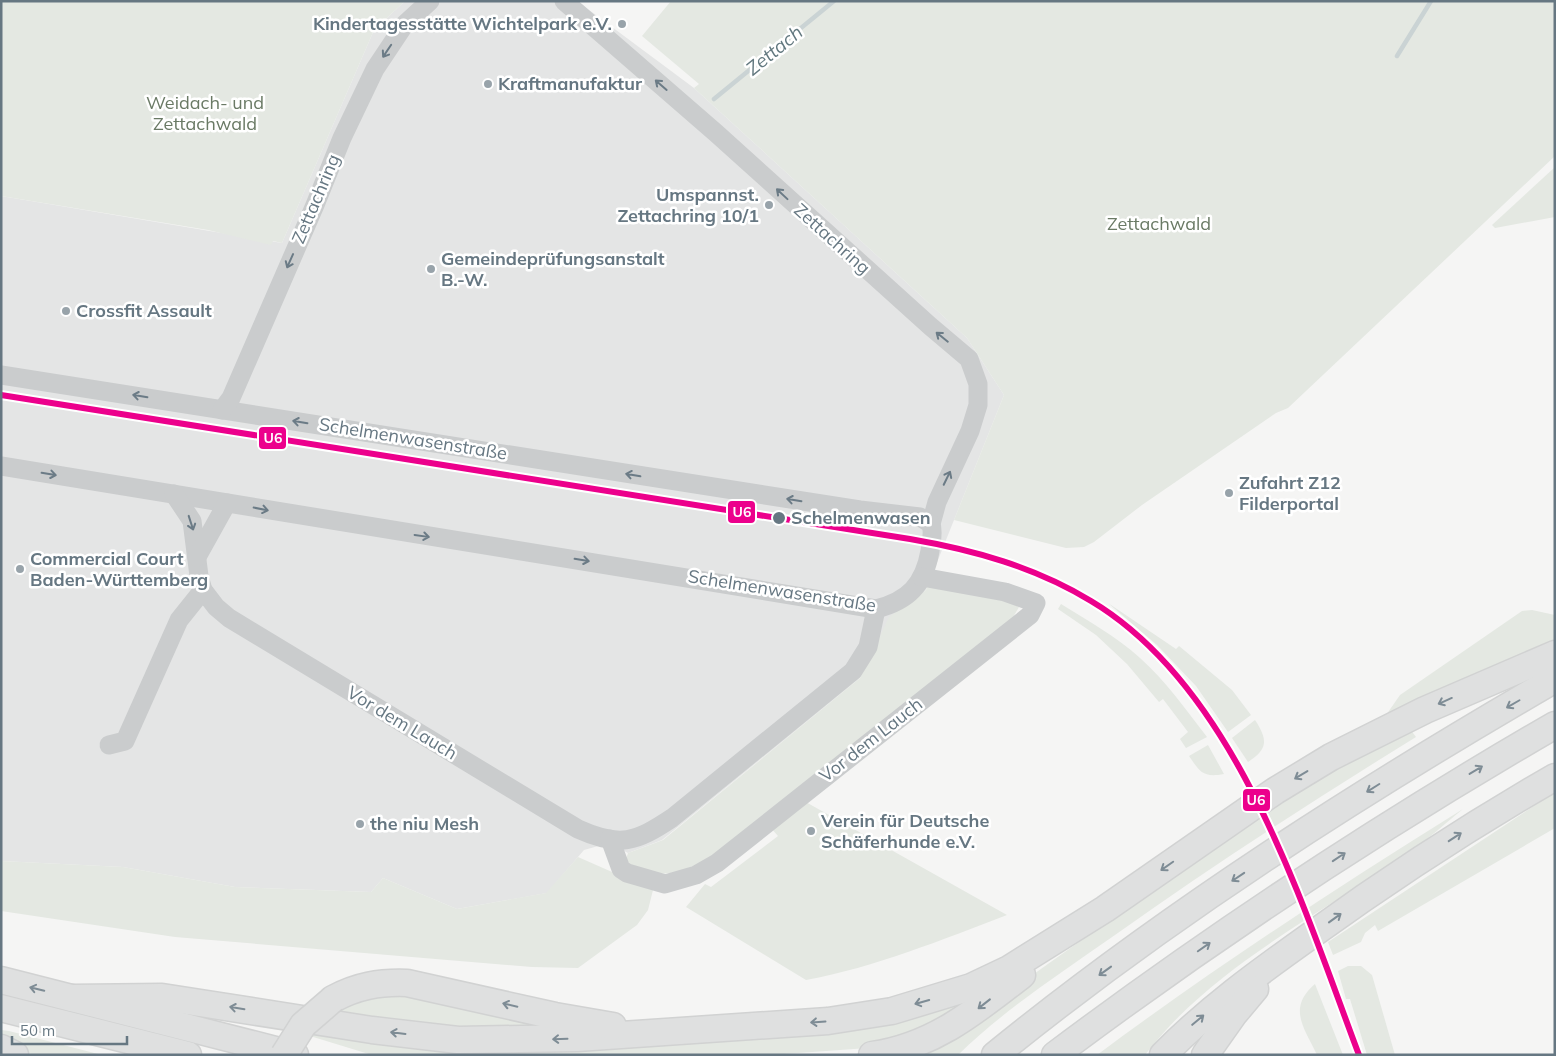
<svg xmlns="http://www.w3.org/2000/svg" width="1556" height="1056" viewBox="0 0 1556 1056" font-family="Mulish,sans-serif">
<rect width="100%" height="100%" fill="#f5f5f4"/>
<polygon fill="#e4e5e5" points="405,1 577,1 694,88 967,338 1004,395 926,590 909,602 876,648 860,678 662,840 628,853 609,843 584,850 547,893 457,909 383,878 371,892 235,887 123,867 1,861 1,196 282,243 374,30"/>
<g fill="#e4e8e2">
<polygon points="1,1 405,1 374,30 282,243 273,241 271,245 208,230 1,196"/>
<polygon points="671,1 1555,1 1555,156 1288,408 1276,413 1142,505 1094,542 1084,547 1066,548 954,520 1004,395 967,338 694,88 699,84 642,36"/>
<polygon points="1555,167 1555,217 1495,228 1492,225"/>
<path d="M928,585L1003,600L1019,607L1012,619L713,857C680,872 671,878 634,870L626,859L628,853L663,840L860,678L889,617L926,590Z"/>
<polygon points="1108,603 1176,649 1179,646 1232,690 1251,715 1228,732 1196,686 1157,645"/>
<path d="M1061,604C1088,621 1116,636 1140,658C1166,681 1186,710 1207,737L1186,748L1180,739L1188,732L1163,699L1159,702L1127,664L1096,635L1058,609Z"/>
<polygon points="1532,610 1555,615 1555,641 1384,718 1400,695 1522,611"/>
<path d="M1255,720C1268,740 1268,749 1248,762L1232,738Z"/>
<path d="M1410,729L1416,737C1314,800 1213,865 1115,935C1061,973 1005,1009 958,1055H904L1031,976L1248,822L1344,763Z"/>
<path d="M1208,745L1224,774C1203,778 1200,772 1189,756Z"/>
<polygon points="1555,792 1555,828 1378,931 1375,925 1365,933 1361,942 1333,955 1328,942"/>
<path d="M804,801L1007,915C941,940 876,967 806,980L686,907L705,884L711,887L778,836L770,827Z"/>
<path d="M1463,809C1446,823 1428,839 1410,852C1320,915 1213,966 1145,1055H1097C1215,967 1338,887 1463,809Z"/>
<polygon points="578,857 653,890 648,910 637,925 578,968 532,967 175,937 1,911 1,861 123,867 235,887 371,892 383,878 457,909 546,893"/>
<polygon points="1348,966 1361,966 1372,975 1395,1055 1367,1055 1350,999 1346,999 1338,971"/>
<path d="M1315,984L1343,1055H1317C1304,1027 1287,1008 1315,984Z"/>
<polygon points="398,989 572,1028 506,1033 337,1016 338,1006"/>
<polygon points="985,990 949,1019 882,1047 770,1055 372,1055 274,1025 498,1048"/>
<polygon points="1,1030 9,1031 102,1055 33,1055 1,1040"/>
</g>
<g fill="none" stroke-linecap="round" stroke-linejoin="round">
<g stroke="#cad3d4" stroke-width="4.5">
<polyline points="1397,56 1431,1"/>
<polyline points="714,99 834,1"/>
</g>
<defs>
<g id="highway">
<polyline points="1,980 295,1055"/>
<polyline points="72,998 162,997 372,1030 458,1040 577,1038 828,1021 892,1011 971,987 1009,969 1105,909 1275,791 1331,757 1425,710 1555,654"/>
<path d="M333,999C357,986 379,982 407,983L555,1016L613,1026"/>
<polyline points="1,1008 188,1055"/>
<polyline points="1,1048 15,1055"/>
<path d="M872,1055C932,1047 976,1011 1022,975"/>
<path d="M995,1055C1170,913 1360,792 1555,679"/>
<path d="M1055,1055C1215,935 1382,825 1555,725"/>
<path d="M1163,1055C1208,1009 1258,973 1310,936C1389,879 1470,826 1555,777"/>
<polyline points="1205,1055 1234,1014 1255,989"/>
</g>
</defs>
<use href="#highway" stroke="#d1d2d2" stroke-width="29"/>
<g stroke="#cacccd" stroke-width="19">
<polyline points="564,1 716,133 930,326 969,359 978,384 978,405 970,431 937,502 931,524"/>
<path d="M1,375L860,510L920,517L931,524C934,533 931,542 930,551C924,585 908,601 876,609L1,466"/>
<polyline points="222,410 231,398 315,205 342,138 375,69 405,24 430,1"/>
<path d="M174,494L192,521L199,576L203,590L216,607L229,618L578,829C620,848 636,842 672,818L853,671L868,647L876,609"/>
<polyline points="197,557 227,503"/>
<polyline points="109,745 125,741 179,620 203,590"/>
<polyline points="610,839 621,869 627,873 665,884 696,875 717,863 1030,615 1036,603 1005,592 922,577"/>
</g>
<use href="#highway" stroke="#dfe0e0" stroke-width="26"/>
<defs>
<polyline id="highway-bridge" points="284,1055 303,1025 333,999"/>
</defs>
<use href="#highway-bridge" stroke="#d1d2d2" stroke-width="29" stroke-linecap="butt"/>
<use href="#highway-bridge" stroke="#dfe0e0" stroke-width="26"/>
<defs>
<path id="rail-1" d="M1,395L910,539C974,550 1035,567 1091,601C1237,688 1302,904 1359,1055"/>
</defs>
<use href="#rail-1" stroke="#fff" stroke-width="10"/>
<use href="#rail-1" stroke="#ec008c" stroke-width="6"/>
</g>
<defs><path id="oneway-shaft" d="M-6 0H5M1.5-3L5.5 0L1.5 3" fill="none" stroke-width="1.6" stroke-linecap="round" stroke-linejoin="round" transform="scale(1.25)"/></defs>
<g stroke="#6b7b86">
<use href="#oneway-shaft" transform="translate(387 51) rotate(124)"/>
<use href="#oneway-shaft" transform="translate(661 85) rotate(-139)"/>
<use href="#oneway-shaft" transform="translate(782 194) rotate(-137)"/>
<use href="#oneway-shaft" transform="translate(290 261) rotate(114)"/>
<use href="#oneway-shaft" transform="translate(942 337) rotate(-141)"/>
<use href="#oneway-shaft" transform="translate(140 396) rotate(-171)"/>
<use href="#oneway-shaft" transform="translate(300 422) rotate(-171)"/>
<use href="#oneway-shaft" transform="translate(49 474) rotate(9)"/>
<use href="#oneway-shaft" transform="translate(633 475) rotate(-170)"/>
<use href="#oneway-shaft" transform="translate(947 478) rotate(-64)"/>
<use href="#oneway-shaft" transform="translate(794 500) rotate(-171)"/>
<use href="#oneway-shaft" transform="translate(261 509) rotate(11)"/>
<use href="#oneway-shaft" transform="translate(191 523) rotate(72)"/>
<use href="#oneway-shaft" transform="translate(422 536) rotate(8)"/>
<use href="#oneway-shaft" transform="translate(582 560) rotate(9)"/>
</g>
<g stroke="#7e8c95">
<use href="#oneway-shaft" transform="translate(1445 701) rotate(156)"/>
<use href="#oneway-shaft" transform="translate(1513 704) rotate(150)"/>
<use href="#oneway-shaft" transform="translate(1476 770) rotate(-31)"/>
<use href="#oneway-shaft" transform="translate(1301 775) rotate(149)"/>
<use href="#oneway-shaft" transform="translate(1373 788) rotate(148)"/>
<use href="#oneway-shaft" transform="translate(1455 837) rotate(-33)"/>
<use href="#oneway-shaft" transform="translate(1339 857) rotate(-34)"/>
<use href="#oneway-shaft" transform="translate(1167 866) rotate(145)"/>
<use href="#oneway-shaft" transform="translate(1238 877) rotate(146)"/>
<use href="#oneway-shaft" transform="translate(1335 918) rotate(-36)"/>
<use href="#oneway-shaft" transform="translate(1204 947) rotate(-35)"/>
<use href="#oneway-shaft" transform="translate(1105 971) rotate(144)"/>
<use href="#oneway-shaft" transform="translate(37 989) rotate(-166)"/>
<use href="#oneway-shaft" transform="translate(922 1002) rotate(164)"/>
<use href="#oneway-shaft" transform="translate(984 1004) rotate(142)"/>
<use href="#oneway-shaft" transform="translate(510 1005) rotate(-167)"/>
<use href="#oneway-shaft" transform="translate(237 1008) rotate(-171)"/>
<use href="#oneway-shaft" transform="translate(1198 1020) rotate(-40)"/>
<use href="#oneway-shaft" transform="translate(818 1022) rotate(176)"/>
<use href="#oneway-shaft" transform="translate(398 1033) rotate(-173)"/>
<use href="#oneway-shaft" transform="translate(560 1039) rotate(178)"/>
</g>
<g fill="#98a3aa" stroke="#fff" stroke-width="2">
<circle cx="622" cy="24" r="5"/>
<circle cx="488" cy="84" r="5"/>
<circle cx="769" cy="205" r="5"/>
<circle cx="431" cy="269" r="5"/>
<circle cx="66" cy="311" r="5"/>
<circle cx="1229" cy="493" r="5"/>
<circle cx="20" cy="569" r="5"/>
<circle cx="360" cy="824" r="5"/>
<circle cx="811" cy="831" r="5"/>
</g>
<circle fill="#667782" stroke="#fff" stroke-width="2" cx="779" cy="518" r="7"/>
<g text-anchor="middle" stroke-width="5" stroke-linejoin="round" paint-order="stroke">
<g font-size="18" font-weight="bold" fill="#667782" stroke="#fff" text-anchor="start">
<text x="612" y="30" text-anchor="end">Kindertagesstätte Wichtelpark e.V.</text>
<text x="498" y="90">Kraftmanufaktur</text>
<text x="759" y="201" text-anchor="end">Umspannst.<tspan x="759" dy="21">Zettachring 10/1</tspan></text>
<text x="441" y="265">Gemeindeprüfungsanstalt<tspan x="441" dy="21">B.-W.</tspan></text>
<text x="76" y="317">Crossfit Assault</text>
<text x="1239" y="489">Zufahrt Z12<tspan x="1239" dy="21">Filderportal</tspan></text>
<text x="30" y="565">Commercial Court<tspan x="30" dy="21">Baden-Württemberg</tspan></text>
<text x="821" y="827">Verein für Deutsche<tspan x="821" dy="21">Schäferhunde e.V.</tspan></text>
<text x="370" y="830">the niu Mesh</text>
</g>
<g font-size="18" fill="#6a7a65" stroke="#fff">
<text x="205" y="109">Weidach- und<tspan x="205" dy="21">Zettachwald</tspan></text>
<text x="1159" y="230">Zettachwald</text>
</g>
<g font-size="18" fill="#667782" stroke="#fff">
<text transform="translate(316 199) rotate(-67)" y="6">Zettachring</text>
<text transform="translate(832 239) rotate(42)" y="6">Zettachring</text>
<text transform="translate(413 439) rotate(9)" y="6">Schelmenwasenstraße</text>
<text transform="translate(782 591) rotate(9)" y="6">Schelmenwasenstraße</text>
<text transform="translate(402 723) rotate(31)" y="6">Vor dem Lauch</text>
<text transform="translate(871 740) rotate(-38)" y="6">Vor dem Lauch</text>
</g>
<g font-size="18" font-weight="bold" fill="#667782" stroke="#fff" text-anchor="start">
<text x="791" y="524">Schelmenwasen</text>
</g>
<g font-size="19" font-style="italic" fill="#62787f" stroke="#fff">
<text transform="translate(774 50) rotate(-39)" y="7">Zettach</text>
</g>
</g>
<g stroke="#fff" stroke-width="2">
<rect x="258" y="426" width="29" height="24" rx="5" fill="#ec008c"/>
<rect x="727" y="500" width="29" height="24" rx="5" fill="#ec008c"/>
<rect x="1242" y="788" width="29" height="24" rx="5" fill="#ec008c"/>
</g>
<g font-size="14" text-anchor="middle" font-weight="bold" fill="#fff">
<text x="273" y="443">U6</text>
<text x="742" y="517">U6</text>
<text x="1256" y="805">U6</text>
</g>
<rect width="1556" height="1056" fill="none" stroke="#667782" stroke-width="5"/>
<path d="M12 1036v8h115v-8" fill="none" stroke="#667782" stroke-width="2.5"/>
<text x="20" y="1036" font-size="15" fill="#667782" stroke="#ffffff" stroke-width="4" paint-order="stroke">50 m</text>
</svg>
